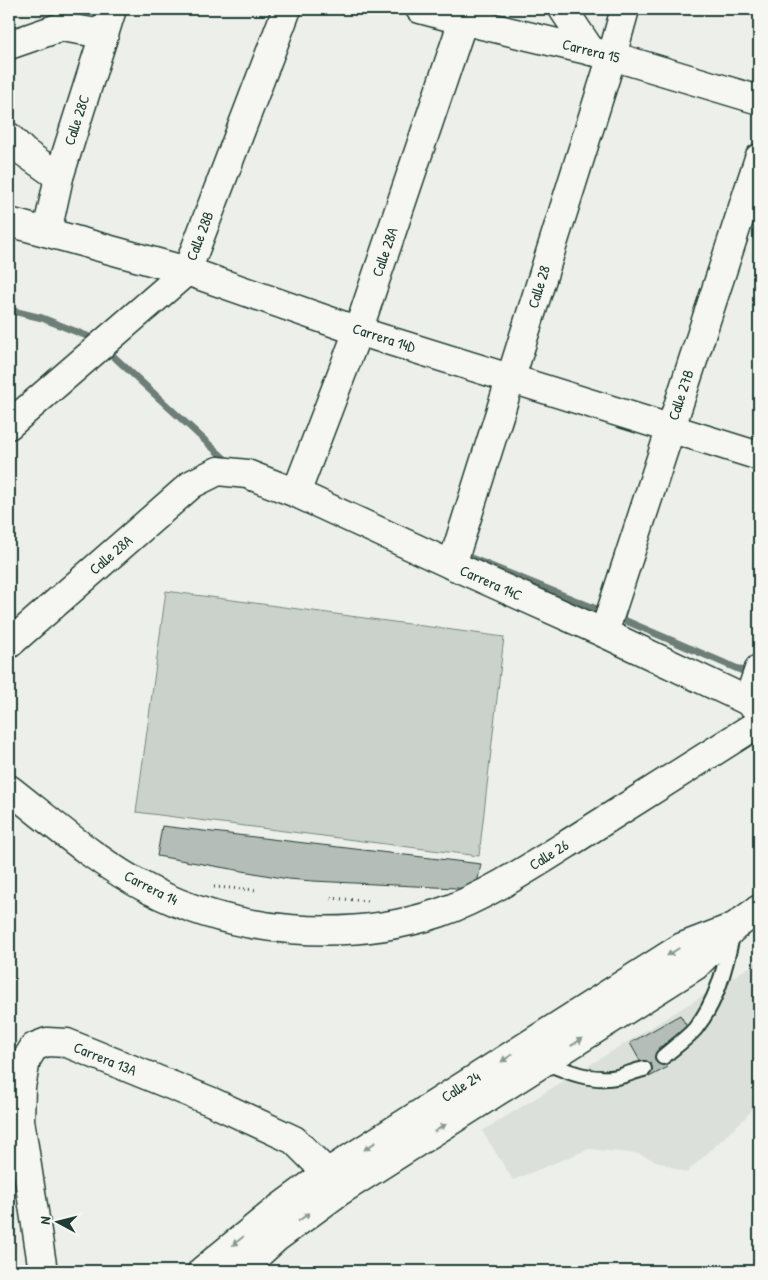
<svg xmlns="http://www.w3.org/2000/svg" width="768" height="1280" viewBox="0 0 768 1280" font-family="'Patrick Hand',sans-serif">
<rect width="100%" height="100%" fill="#edefea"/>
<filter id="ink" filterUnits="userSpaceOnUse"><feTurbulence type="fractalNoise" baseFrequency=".02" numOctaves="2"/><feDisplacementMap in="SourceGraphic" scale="10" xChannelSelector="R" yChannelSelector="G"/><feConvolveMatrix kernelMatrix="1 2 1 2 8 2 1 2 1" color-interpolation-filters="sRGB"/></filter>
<g filter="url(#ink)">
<polygon fill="#dce0db" points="759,961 759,1101 745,1118 686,1173 639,1154 589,1149 513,1180 482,1131"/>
<polygon fill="#cbd2cc" stroke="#758880" points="166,591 504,637 479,856 136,812"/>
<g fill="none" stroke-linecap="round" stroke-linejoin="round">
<g stroke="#6c7e77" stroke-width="7">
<polyline points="9,310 42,318 92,338"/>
<polyline points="111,354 226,460 230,462"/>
<polyline points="461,554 604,612"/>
<polyline points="617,617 752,675"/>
</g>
</g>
<g fill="#b4bdb8" stroke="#1f3d34">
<polygon points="162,826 481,864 476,889 313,881 288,879 157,856"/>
<polygon points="680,1015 689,1030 658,1048 668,1067 649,1077 630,1043"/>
</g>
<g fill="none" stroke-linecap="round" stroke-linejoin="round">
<defs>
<g id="lane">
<path d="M663,1057C673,1048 686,1039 695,1029C717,1002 725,968 732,936"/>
<path d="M543,1059L545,1062C568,1072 592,1082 617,1077C626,1075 635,1071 644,1069"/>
</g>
<g id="street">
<polyline points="420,9 465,21 612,56 759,100"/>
<polyline points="563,9 591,51"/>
<polyline points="9,45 61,27 104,34"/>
<polyline points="9,137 24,152 59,177"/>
<polyline points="9,222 187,271 358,331 759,456"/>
<polyline points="47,232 59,177 112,9"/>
<polyline points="9,425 187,271 287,9"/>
<polyline points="296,493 358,331 467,9"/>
<polyline points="452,565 612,56 625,9"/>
<polyline points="604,633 759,158"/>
<polyline points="9,644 192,484 218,471 247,474 296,493 452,565 604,633 748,701 759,710"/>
<polyline points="748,701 759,669"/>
<path d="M9,789C54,824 99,864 150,890C236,934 347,943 439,913C486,897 537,863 580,836C640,798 699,761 759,723"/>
<polyline points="43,1271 20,1120 21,1087 26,1060 34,1047 47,1042 67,1043 210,1101 294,1140 327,1173 340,1191"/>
</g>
<g id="secondary">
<polyline points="202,1271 274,1212 327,1173 682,947 734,927"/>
<polyline points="240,1271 276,1238 340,1191 695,966 734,927 759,909"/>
</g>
</defs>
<use href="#lane" stroke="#1f3d34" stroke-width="18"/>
<use href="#street" stroke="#1f3d34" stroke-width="31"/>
<use href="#secondary" stroke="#1f3d34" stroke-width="31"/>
<g stroke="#1f3d34" stroke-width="3" stroke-dasharray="1 4" stroke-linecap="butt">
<polyline points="214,887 258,890"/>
<polyline points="331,898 368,901"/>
</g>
<use href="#lane" stroke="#f6f6f2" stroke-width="14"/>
<use href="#street" stroke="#f6f6f2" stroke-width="28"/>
<use href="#secondary" stroke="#f6f6f2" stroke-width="28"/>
</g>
<defs><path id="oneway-solid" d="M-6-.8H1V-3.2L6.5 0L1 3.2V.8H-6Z" transform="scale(1.25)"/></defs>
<g fill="#8a9a93">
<use href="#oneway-solid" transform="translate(673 952) rotate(148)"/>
<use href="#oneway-solid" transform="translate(577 1042) rotate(-33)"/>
<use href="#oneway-solid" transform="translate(507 1058) rotate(147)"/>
<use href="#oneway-solid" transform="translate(440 1128) rotate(-32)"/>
<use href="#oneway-solid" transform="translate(370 1146) rotate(147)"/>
<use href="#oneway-solid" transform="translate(304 1217) rotate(-36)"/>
<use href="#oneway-solid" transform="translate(238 1241) rotate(141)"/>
</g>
</g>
<g text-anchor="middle" stroke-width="5" stroke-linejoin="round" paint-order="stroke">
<g font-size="15" fill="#1f3d34" stroke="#f6f6f2">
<text transform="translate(591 51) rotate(14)" y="5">Carrera 15</text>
<text transform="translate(77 120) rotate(-72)" y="5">Calle 28C</text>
<text transform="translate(200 236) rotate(-69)" y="5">Calle 28B</text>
<text transform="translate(385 252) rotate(-71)" y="5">Calle 28A</text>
<text transform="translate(539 287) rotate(-73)" y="5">Calle 28</text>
<text transform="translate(384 338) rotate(18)" y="5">Carrera 14D</text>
<text transform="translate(681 395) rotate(-72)" y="5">Calle 27B</text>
<text transform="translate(111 555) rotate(-41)" y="5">Calle 28A</text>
<text transform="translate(491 583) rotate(24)" y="5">Carrera 14C</text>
<text transform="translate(549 855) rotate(-32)" y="5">Calle 26</text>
<text transform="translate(151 888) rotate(27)" y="5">Carrera 14</text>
<text transform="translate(105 1059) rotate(22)" y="5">Carrera 13A</text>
<text transform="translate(461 1087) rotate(-33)" y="5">Calle 24</text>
</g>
</g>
<rect width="768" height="1280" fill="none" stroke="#f6f6f2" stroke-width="30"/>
<rect x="15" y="15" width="738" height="1250" fill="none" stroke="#1f3d34" stroke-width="2" filter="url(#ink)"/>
<g transform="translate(58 1222) rotate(277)" stroke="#f6f6f2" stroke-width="4" paint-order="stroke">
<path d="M0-4L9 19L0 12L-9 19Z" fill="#1f3d34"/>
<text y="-8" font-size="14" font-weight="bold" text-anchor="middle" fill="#1f3d34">N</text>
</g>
</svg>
